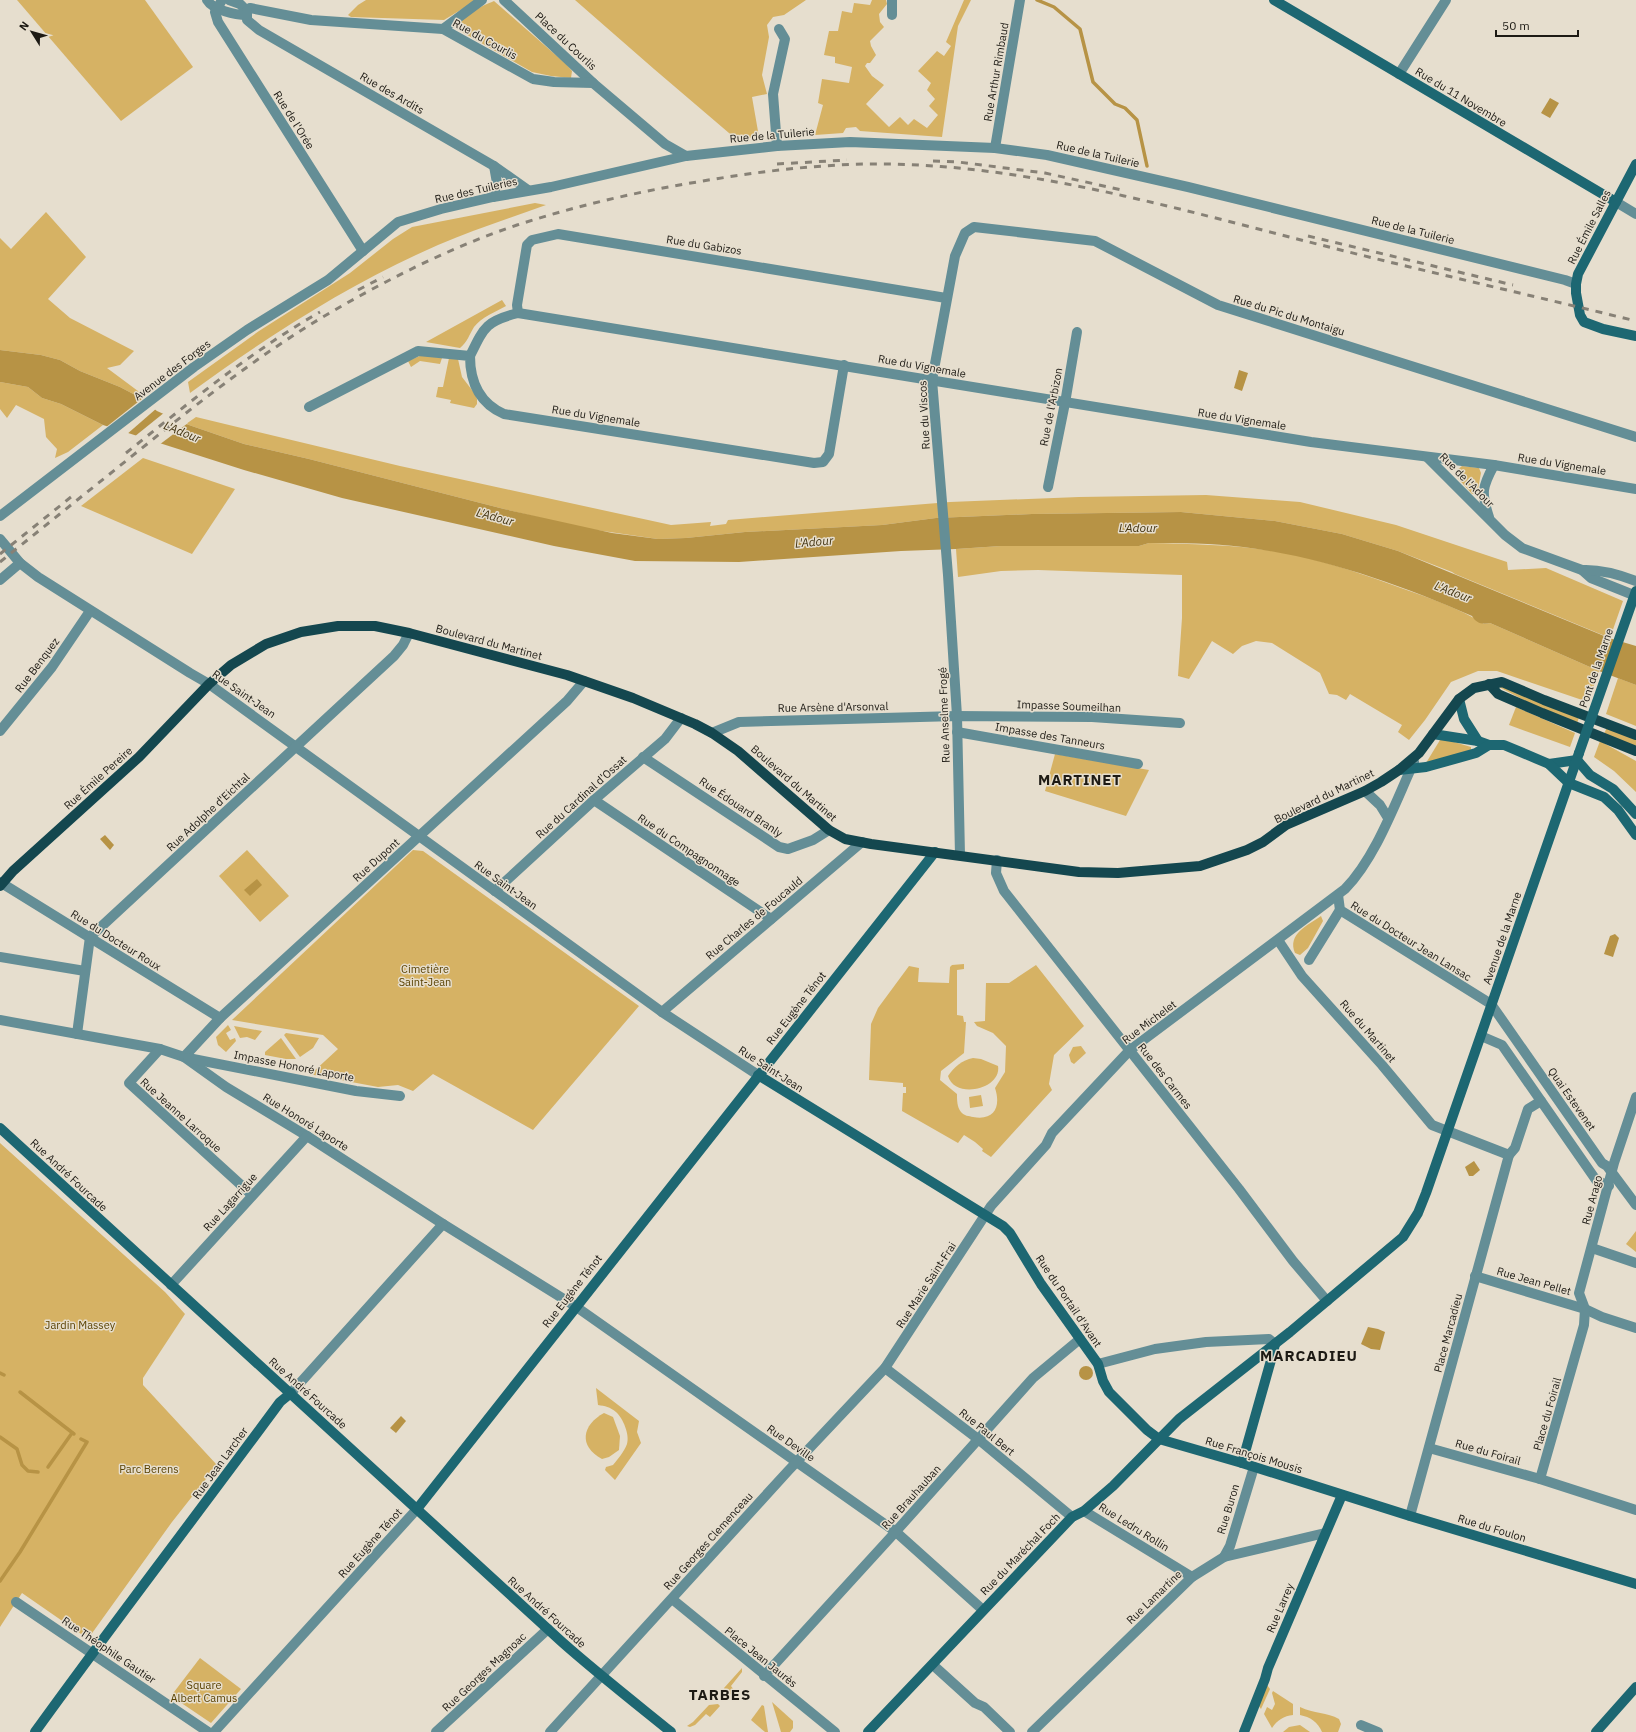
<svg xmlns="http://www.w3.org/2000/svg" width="1636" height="1732" viewBox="0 0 1636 1732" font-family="'IBM Plex Sans',sans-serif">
<rect width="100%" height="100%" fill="#e6dece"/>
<g fill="#d6b264">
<polygon points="17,0 145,0 193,67 121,121"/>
<polygon points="366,0 477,0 444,20 351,17 348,15 358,5"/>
<polygon points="575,0 806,0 784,15 773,17 767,25 769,37 762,75 767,94 752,97 759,137 736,139 654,69"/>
<polygon points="872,0 886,0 887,4 879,14 880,22 884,27 870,41 871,46 876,55 870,63 867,63 865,66 872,76 884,85 866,104 889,127 900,117 908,125 914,119 927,128 938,115 929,106 935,99 927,90 931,83 918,71 937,51 944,56 951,46 946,42 964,0 971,0 958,26 942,137 860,131 856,127 846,128 843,133 815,135 823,105 818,103 822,79 849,83 852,67 835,63 835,57 824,55 829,31 838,31 842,11 852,13 854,3 870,5"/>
<path d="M494,1L566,64L572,71L571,78L551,76L532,72L457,29C462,14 480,7 494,1Z"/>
<path d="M535,203L546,205C510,218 473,230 438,245C349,284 268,336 190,393L188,382L259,331L350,273L393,239L412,227Z"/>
<polygon points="46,212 86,257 48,299 70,318 134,351 120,365 107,368 142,394 139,397 120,387 80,371 60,360 41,355 0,350 0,238 11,249"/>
<path d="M502,300L506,306C495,312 482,317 474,327C469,335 468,341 460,348L426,342Z"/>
<polygon points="422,355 442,358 440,364 420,361 411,367 408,361"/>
<polygon points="449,358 458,359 462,377 475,394 477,399 477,404 474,408 450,403 451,400 436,397 438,387 443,387"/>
<polygon points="0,382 28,387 42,398 61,404 103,425 68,452 55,458 57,449 46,437 44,419 16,405 7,418 0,409"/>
<polygon points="196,417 400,466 671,525 711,522 710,526 726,524 728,520 950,502 1079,497 1206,495 1300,502 1396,525 1507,562 1508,570 1546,568 1623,601 1610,638 1455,574 1452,572 1398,551 1342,534 1275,521 1181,512 1032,514 936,518 882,525 745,532 686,538 658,539 582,528 504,509 309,459 244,444 186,424"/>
<polygon points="143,458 235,489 192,554 81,506"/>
<polygon points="1462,466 1479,468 1481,473 1477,494 1472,494 1456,476 1456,471"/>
<path d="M1149,543C1199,544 1251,545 1300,556C1334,564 1368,576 1401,588C1429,598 1459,608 1484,624L1490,623L1599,671L1588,702L1497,671H1478L1451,682L1425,720L1409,740L1398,732L1402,725L1350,694L1346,700L1337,695L1329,694L1320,673L1272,643L1256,641L1242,646L1233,654L1212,641L1189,679L1178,676L1182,618V575L1038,570L1001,571L958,577L956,549L1001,546H1139Z"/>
<polygon points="1618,678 1636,685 1636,726 1606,714"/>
<polygon points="1500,686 1579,717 1577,724 1531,704 1499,687"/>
<polygon points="1516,707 1575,733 1570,747 1509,725"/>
<polygon points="1607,727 1636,739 1636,746 1604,734"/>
<polygon points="1444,739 1471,747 1471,750 1426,763 1440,740"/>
<polygon points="1600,741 1636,761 1636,792 1614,771 1594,757"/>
<polygon points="1055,754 1149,770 1126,816 1045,791"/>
<polygon points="247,850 289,896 260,922 219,876"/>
<polygon points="413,850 423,851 639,1006 533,1130 433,1074 413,1091 398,1085 378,1087 314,1075 312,1073 338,1049 323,1035 232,1020"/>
<path d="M1321,916L1323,921L1308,948L1300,955L1295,953C1287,934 1308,925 1321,916Z"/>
<path d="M964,964V969L957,970V1015L963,1016L964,1022H966L964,1053L941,1071L940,1080L957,1094C957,1100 957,1107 961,1112C964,1116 969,1116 973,1117C995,1121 1001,1106 995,1088L1005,1072L1006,1046L993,1033L977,1026L974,1022L985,1021L986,983H1009L1036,965L1084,1026L1054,1055L1049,1084L1052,1090L991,1157L982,1151L983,1149L975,1142L964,1135L958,1143L902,1111L903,1093H906V1087H903V1083L869,1080L871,1024L878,1008L909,966L919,968L918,982L949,983L950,967L952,965Z"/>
<polygon points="228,1025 231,1030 226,1033 230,1040 235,1038 236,1041 226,1052 218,1045 216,1037"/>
<polygon points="234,1026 262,1031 255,1040 247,1037 240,1038"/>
<polygon points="286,1033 319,1038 313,1048 300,1057 284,1035"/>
<polygon points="281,1038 296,1059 286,1059 265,1055 265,1052"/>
<polygon points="1081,1046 1086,1053 1074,1064 1071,1062 1069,1055 1073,1047"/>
<path d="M973,1058L981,1059L998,1066C1002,1089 955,1100 948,1076C954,1067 962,1060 973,1058Z"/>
<polygon points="981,1095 983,1106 970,1108 969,1097"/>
<polygon points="0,1143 165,1292 185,1314 143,1378 143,1385 217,1465 172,1522 90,1636 86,1634 84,1636 22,1593 0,1627"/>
<polygon points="1636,1231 1636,1252 1626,1244"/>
<path d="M596,1388L639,1421L637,1432L641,1443L615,1480L605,1470L606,1467L613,1465C618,1459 624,1452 627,1444C630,1435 623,1418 616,1412C610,1407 605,1406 598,1405Z"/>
<path d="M604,1413L613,1417L620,1436L619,1450L609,1457L602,1459C578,1446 582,1425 604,1413Z"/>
<polygon points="200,1658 241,1689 211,1723 171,1696"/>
<polygon points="742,1668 742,1672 731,1686 734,1690 727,1698 724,1688"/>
<polygon points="1267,1685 1270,1689 1261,1709 1258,1705"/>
<path d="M1273,1691L1293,1704V1715C1284,1716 1277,1720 1272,1728L1264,1714L1267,1707L1272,1710L1275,1704L1272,1693Z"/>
<polygon points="772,1702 793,1721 793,1728 790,1732 781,1732"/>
<polygon points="718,1704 720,1706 710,1717 706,1714 695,1725 690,1727 687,1726 693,1722 709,1705"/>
<polygon points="762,1705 764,1706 768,1732 765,1732 751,1720"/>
<path d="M1300,1707C1314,1714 1327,1712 1339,1719L1341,1724L1338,1732H1322C1318,1722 1310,1717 1300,1715Z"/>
<polygon points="1300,1725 1310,1732 1283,1732 1289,1727"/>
</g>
<g fill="#b79345">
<polygon points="1550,98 1559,103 1550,118 1541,113"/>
<path d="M0,350L41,355L60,360L80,371L120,387L139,397L157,411L186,424L244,444L309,459L504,509L612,533L658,539L686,538L745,532L882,525L936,518L1032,514L1181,512L1275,521L1342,534L1398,551L1609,638L1636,646V685L1599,671L1490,623C1482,625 1476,623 1472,616C1399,584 1322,557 1243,547C1212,543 1180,543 1149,543L1139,546H1001L956,549L901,551L739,562L635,561L554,546L342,498L244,470L103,425L61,404L42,398L28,387L0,382Z"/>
<polygon points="1239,370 1248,373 1242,391 1234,388"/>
<polygon points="105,835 114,845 110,850 100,839"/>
<polygon points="257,879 262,885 250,896 244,890"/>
<polygon points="1615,934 1619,938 1613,957 1604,954 1610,936"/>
<polygon points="1474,1161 1480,1170 1473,1176 1469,1176 1465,1167"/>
<polygon points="1368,1327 1378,1329 1385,1332 1380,1350 1371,1349 1361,1344"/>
<circle cx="1086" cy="1373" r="7"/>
<polygon points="401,1416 406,1421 396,1433 390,1428"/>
</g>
<g fill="#e6dece">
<polygon points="143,398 157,408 126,435 105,428"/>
<polygon points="165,412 188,423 159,445 134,437"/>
</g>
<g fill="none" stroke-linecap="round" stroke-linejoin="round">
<g stroke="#b79345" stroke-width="3.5">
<polyline points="1037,0 1054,7 1080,29 1093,82 1115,104 1125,108 1137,120 1147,166"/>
<polyline points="0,1373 4,1375"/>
<polyline points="20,1392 74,1434"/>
<polyline points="0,1437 17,1449 22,1465 28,1471 38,1472"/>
<polyline points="48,1467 72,1433"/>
<polyline points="0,1581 20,1552 87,1442 81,1439"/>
</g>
<g stroke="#648e96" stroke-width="10">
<path d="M207,0C213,10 235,15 247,15"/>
<polyline points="222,0 215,12 218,22 363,251"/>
<polyline points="229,0 240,4 247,11"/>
<polyline points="504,0 593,83"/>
<polyline points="892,0 892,15"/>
<polyline points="247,11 250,8 311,20 443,29 533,79 554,82 593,83 665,144 686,156"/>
<polyline points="247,11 247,20 259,30 494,166 528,190"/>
<polyline points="443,29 482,0"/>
<polyline points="1399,74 1446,0"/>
<polyline points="777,146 773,94 785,39 779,29"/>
<polyline points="995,148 1020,0"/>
<polyline points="493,197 497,183 494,166"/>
<polyline points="1616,202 1636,214"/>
<polyline points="518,313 517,305 527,245 532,240 558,234 946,298"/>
<path d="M470,356C484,327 486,321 518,313L1311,442L1494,465L1636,489"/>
<path d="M309,407L418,351L470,356C470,382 479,403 504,414L814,463L823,462L829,454L844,365"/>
<polyline points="1427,457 1505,535 1522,548 1582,570 1591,578 1636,596"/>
<polyline points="1048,487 1065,403 1077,332"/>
<polyline points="0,516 194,367 247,330 328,280 398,222 441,209 493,197 551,187 686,156 777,146 850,142 995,148 1047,155 1188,187 1565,280 1576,284"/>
<path d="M1489,517C1481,493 1482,487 1494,465"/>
<polyline points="0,539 20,563 38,577 190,673 209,684 662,1012 758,1075"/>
<path d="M1582,570C1601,569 1618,574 1636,581"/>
<polyline points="0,580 20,563"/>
<polyline points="0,731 52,667 90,611"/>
<polyline points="957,732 1138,764"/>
<polyline points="712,733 739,722 957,716 1092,717 1180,723"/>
<polyline points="643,757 779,847 788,849 813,840 829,830"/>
<polyline points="1365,791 1380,805 1388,818"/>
<polyline points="594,800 771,919"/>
<polyline points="960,855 957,716 948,575 932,380 955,256 965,233 974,227 1095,241 1218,305 1636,437"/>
<polyline points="997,860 996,873 1004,891 1239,1189 1293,1261 1327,1301"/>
<polyline points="0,882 220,1018"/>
<polyline points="495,891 594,800 665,739 681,718"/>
<polyline points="1338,895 1340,910 1491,1004 1602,1163 1607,1166 1636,1205"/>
<polyline points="1278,940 1302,976 1382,1065 1432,1125 1509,1155 1410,1516"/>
<polyline points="0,957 85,971"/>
<polyline points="1309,960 1340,910"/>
<polyline points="662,1012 862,842"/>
<polyline points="0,1020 160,1049 184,1057 226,1087 307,1136 443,1224 575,1306 896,1532 983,1610"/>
<polyline points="77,1034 90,937 394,656 403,645 409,633"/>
<polyline points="1481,1036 1502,1045 1596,1180 1609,1186"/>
<polyline points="160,1049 129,1083 252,1195"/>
<polyline points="184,1057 220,1018 567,701 584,681"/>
<polyline points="188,1058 356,1091 400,1096"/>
<polyline points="1509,1155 1515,1148 1528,1109 1541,1101"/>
<polyline points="1592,1248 1636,1263"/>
<polyline points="1475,1276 1585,1309 1602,1317 1636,1328"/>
<polyline points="171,1285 307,1136"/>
<polyline points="1098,1364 1155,1349 1206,1342 1269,1339 1275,1344"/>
<polyline points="885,1368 978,1439 1072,1517"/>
<polyline points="291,1393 443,1224"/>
<polyline points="1429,1448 1540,1479 1636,1510"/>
<polyline points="1540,1479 1584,1325 1585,1309 1579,1293 1614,1163 1636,1097"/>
<polyline points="1084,1511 1192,1577"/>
<polyline points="1224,1557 1230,1546 1254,1467"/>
<polyline points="672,1599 835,1732"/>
<polyline points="16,1602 208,1732"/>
<polyline points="933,1665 975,1703 984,1707 1010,1732"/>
<polyline points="764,1676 890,1538 1033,1378 1080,1339"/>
<polyline points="1361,1725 1378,1732"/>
<polyline points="214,1732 417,1509"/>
<polyline points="436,1732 548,1629"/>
<path d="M550,1732L788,1471L885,1368L991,1206L1046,1145L1052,1133L1130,1050L1345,889C1376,857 1395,803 1414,762"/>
<polyline points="1032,1732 1192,1577 1224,1557 1325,1533"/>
</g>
<g stroke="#1d6772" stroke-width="10">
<polyline points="1274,0 1616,202"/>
<polyline points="1636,164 1578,274 1576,284 1576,293 1580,315 1584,322 1603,329 1636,336"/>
<polyline points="1459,699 1464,719 1478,741"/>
<polyline points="1433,734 1478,741 1489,745"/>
<polyline points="1577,760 1590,775 1613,789 1636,814"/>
<polyline points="1549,764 1577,760"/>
<polyline points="1399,770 1426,767 1476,753 1489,745 1504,745 1549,764 1569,783 1604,797 1618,810 1636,835"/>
<polyline points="758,1075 1003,1226 1010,1233 1041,1284 1098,1364 1103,1381 1109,1392 1147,1430 1159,1439 1242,1463 1410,1516 1636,1584"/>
<path d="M0,1128L562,1642C597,1673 634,1702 671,1732"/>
<polyline points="1242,1463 1273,1353 1275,1344"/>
<polyline points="417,1509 935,852"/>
<path d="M35,1732C115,1621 199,1512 280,1402L291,1393"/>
<polyline points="868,1732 1072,1517 1084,1511 1113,1486 1179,1419 1290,1332 1403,1237 1418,1213 1426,1193 1579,753"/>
<polyline points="1244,1732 1265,1679 1268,1668 1342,1495"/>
<polyline points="1596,1732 1636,1687"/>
</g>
<g stroke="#14474f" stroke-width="10">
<polyline points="1489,684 1498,694 1542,713 1636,751"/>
<polyline points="0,886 13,871 139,757 209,684 231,665 266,644 301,632 338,626 375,626 409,633 567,675 633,698 695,724 712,733 738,751 829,830 845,839 871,844 1079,872 1118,873 1200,866 1247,850 1263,842 1286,825 1365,791 1381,782 1399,770 1419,753 1459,699 1474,688 1502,682 1544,700 1636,735"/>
</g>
<g stroke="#878176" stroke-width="3" stroke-dasharray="7 7" stroke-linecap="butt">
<polyline points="933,161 958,162 1045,173 1122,190"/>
<polyline points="777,164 847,160"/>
<polyline points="1308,236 1513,285"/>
<polyline points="358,290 383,277"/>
<path d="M126,453C189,403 250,352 320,312"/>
<polyline points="0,554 76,493"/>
<path d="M0,562C51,521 101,481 152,440C212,392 273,345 340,307C396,275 455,246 517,225C576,206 636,192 697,182C761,171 826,163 891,164C1036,167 1178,209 1317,244C1423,271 1530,295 1636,321"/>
</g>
<polyline stroke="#1d6772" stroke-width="10" points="1579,753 1636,591"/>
</g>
<g text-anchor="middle" stroke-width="3" stroke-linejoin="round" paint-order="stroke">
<g font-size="11" fill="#1d1a14" stroke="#e6dece">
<text transform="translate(485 39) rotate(29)" y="4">Rue du Courlis</text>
<text transform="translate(566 41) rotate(43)" y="4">Place du Courlis</text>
<text transform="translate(996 72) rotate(-80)" y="4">Rue Arthur Rimbaud</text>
<text transform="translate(392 93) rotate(30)" y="4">Rue des Ardits</text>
<text transform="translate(1461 97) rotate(31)" y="4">Rue du 11 Novembre</text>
<text transform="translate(294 120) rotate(58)" y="4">Rue de l'Orée</text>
<text transform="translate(772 135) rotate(-5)" y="4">Rue de la Tuilerie</text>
<text transform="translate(1098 154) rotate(13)" y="4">Rue de la Tuilerie</text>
<text transform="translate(476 190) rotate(-13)" y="4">Rue des Tuileries</text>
<text transform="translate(1589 227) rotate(-63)" y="4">Rue Émile Salles</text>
<text transform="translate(1413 230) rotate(14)" y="4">Rue de la Tuilerie</text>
<text transform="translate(704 245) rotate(9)" y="4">Rue du Gabizos</text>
<text transform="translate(1289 315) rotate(17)" y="4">Rue du Pic du Montaigu</text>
<text transform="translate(922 366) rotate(10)" y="4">Rue du Vignemale</text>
<text transform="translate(172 370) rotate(-37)" y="4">Avenue des Forges</text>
<text transform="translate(1051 407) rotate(-79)" y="4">Rue de l'Arbizon</text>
<text transform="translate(924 415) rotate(-93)" y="4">Rue du Viscos</text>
<text transform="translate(596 416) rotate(9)" y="4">Rue du Vignemale</text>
<text transform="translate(1242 419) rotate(9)" y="4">Rue du Vignemale</text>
<text transform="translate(1562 464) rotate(9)" y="4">Rue du Vignemale</text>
<text transform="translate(1467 480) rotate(45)" y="4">Rue de l'Adour</text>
<text transform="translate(489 642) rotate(15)" y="4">Boulevard du Martinet</text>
<text transform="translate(37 665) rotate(-53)" y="4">Rue Benquez</text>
<text transform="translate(1596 668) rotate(-71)" y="4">Pont de la Marne</text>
<text transform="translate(244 694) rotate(35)" y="4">Rue Saint-Jean</text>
<text transform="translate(1069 706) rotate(2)" y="4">Impasse Soumeilhan</text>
<text transform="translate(833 707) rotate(-1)" y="4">Rue Arsène d'Arsonval</text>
<text transform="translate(944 715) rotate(-92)" y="4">Rue Anselme Frogé</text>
<text transform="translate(1050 736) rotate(10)" y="4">Impasse des Tanneurs</text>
<text transform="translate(98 778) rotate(-42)" y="4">Rue Émile Pereire</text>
<text transform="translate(794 783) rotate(41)" y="4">Boulevard du Martinet</text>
<text transform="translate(1324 796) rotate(-26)" y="4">Boulevard du Martinet</text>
<text transform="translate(581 797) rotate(-42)" y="4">Rue du Cardinal d'Ossat</text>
<text transform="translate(741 807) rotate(34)" y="4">Rue Édouard Branly</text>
<text transform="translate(208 812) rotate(-43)" y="4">Rue Adolphe d'Eichtal</text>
<text transform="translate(689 850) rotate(34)" y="4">Rue du Compagnonnage</text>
<text transform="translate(376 860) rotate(-42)" y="4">Rue Dupont</text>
<text transform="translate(506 885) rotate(36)" y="4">Rue Saint-Jean</text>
<text transform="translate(754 918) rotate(-40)" y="4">Rue Charles de Foucauld</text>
<text transform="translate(1502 938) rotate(-71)" y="4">Avenue de la Marne</text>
<text transform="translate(116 940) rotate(32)" y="4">Rue du Docteur Roux</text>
<text transform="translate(1411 941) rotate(32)" y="4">Rue du Docteur Jean Lansac</text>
<text transform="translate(796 1008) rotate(-52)" y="4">Rue Eugène Ténot</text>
<text transform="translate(1149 1022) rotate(-37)" y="4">Rue Michelet</text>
<text transform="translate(1368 1031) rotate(49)" y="4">Rue du Martinet</text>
<text transform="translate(294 1066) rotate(11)" y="4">Impasse Honoré Laporte</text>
<text transform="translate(771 1069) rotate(33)" y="4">Rue Saint-Jean</text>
<text transform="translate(1165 1076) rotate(52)" y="4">Rue des Carmes</text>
<text transform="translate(1572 1099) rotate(55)" y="4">Quai Estevenet</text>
<text transform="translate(181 1115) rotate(42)" y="4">Rue Jeanne Larroque</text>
<text transform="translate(306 1122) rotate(32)" y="4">Rue Honoré Laporte</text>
<text transform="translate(69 1175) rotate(43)" y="4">Rue André Fourcade</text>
<text transform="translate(1592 1200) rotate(-75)" y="4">Rue Arago</text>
<text transform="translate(230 1202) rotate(-48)" y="4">Rue Lagarrigue</text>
<text transform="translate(1534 1281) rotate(16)" y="4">Rue Jean Pellet</text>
<text transform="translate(926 1285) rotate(-57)" y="4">Rue Marie Saint-Frai</text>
<text transform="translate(572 1291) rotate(-52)" y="4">Rue Eugène Ténot</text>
<text transform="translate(1069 1301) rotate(56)" y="4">Rue du Portail d'Avant</text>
<text transform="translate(1448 1333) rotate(-75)" y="4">Place Marcadieu</text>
<text transform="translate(308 1393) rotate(42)" y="4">Rue André Fourcade</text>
<text transform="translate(1547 1414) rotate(-74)" y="4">Place du Foirail</text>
<text transform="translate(987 1432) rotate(39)" y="4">Rue Paul Bert</text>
<text transform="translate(791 1443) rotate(35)" y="4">Rue Deville</text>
<text transform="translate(1488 1452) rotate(16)" y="4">Rue du Foirail</text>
<text transform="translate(1254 1455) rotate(17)" y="4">Rue François Mousis</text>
<text transform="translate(220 1463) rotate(-54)" y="4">Rue Jean Larcher</text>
<text transform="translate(911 1497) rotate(-48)" y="4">Rue Brauhauban</text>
<text transform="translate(1228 1509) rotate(-73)" y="4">Rue Buron</text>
<text transform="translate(1134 1527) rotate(32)" y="4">Rue Ledru Rollin</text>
<text transform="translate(1492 1528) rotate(17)" y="4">Rue du Foulon</text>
<text transform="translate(708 1541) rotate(-48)" y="4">Rue Georges Clemenceau</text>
<text transform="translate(370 1543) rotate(-48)" y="4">Rue Eugène Ténot</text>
<text transform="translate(1020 1554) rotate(-46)" y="4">Rue du Maréchal Foch</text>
<text transform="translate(1154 1597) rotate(-44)" y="4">Rue Lamartine</text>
<text transform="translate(1280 1608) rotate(-67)" y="4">Rue Larrey</text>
<text transform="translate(547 1612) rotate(42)" y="4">Rue André Fourcade</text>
<text transform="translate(109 1650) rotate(34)" y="4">Rue Théophile Gautier</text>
<text transform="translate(761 1657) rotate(39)" y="4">Place Jean Jaurès</text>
<text transform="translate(484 1672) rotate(-43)" y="4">Rue Georges Magnoac</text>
</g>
<g font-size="11" fill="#594100" stroke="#e6dece">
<text x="425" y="973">Cimetière<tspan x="425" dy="13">Saint-Jean</tspan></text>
<text x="80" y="1329">Jardin Massey</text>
<text x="149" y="1473">Parc Berens</text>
<text x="204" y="1689">Square<tspan x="204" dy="13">Albert Camus</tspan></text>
</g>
<g font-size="12" font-style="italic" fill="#443512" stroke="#e6dece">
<text transform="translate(182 432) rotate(22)" y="4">L'Adour</text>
<text transform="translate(495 517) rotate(15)" y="4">L'Adour</text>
<text x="1138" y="532">L'Adour</text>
<text transform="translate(814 542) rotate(-5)" y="4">L'Adour</text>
<text transform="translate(1453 592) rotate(21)" y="4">L'Adour</text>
</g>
<g font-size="15" font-weight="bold" letter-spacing="1" fill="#1d1a14" stroke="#e6dece">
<text x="1080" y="785">MARTINET</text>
<text x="1309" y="1361">MARCADIEU</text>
<text x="720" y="1700">TARBES</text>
</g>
</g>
<g transform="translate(32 32) rotate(307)" stroke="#e6dece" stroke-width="3" paint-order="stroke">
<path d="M0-3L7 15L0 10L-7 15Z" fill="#1d1a14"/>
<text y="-6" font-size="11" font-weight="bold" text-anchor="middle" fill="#1d1a14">N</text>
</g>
<path d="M1496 30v6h82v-6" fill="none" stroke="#1d1a14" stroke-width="2"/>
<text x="1502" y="30" font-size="12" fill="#1d1a14" stroke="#e6dece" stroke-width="3" paint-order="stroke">50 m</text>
</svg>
